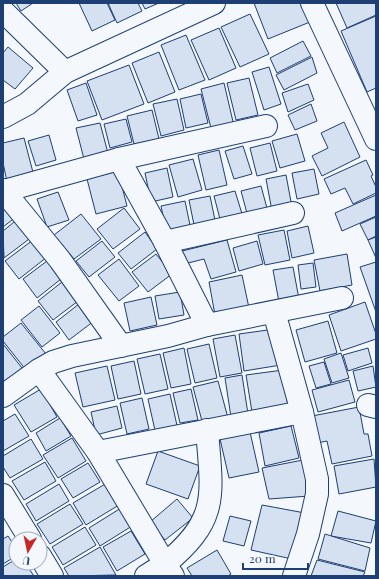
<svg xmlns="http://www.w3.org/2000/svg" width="379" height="579" viewBox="0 0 379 579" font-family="'Playfair Display',serif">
<rect width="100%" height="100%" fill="#f4f7fb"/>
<g fill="#d5e0f0" stroke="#1d3f73">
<polygon points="16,3 33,3 21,11"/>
<polygon points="79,3 107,3 115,20 92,31"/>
<polygon points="108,3 138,3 142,11 117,23"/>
<polygon points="142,3 159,3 145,9"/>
<polygon points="254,3 301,3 310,22 268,39"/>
<polygon points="336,3 376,3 376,15 347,28"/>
<polygon points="250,14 269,54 240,67 221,27"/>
<polygon points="376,16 376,88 367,92 341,31"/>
<polygon points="219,28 236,68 209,80 191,40"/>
<polygon points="186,35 205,80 179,90 161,45"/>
<polygon points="303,41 311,56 277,73 270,58"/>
<polygon points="8,47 33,68 15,89 3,80 3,53"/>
<polygon points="159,52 175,92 148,103 132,63"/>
<polygon points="312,57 317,73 284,90 276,75"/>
<polygon points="129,65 144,104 102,120 87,81"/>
<polygon points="269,67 281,104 264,110 252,72"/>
<polygon points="249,78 258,115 236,120 227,83"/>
<polygon points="86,83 97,115 78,121 67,90"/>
<polygon points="224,83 234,126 212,132 201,89"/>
<polygon points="308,84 314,100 288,112 282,93"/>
<polygon points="201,94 208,123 186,128 180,99"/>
<polygon points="177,99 184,130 161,136 153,104"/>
<polygon points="311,104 317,121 295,130 288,115"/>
<polygon points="152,110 159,139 134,144 127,116"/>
<polygon points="126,119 132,142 110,148 104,124"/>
<polygon points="344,122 360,157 322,176 312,156 328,148 321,133"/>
<polygon points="100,123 109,157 85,163 76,128"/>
<polygon points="297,134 305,161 280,168 272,141"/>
<polygon points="49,135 56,160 36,166 28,141"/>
<polygon points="24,138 35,180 8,186 3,163 3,143"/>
<polygon points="270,143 277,171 257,176 250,148"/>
<polygon points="243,146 252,174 234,179 225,151"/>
<polygon points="219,150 227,185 206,190 198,155"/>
<polygon points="193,159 202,190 178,197 169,165"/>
<polygon points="366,160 373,175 371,176 376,187 376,193 353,204 345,188 331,194 324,179"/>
<polygon points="167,168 173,197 151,202 145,173"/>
<polygon points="314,169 319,194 297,199 292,173"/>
<polygon points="118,171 127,206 96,214 87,179"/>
<polygon points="286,175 292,207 272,211 266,179"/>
<polygon points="261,186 268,212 248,217 241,191"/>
<polygon points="235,191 243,217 221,223 214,196"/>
<polygon points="58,192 69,220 47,227 37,199"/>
<polygon points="376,195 376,216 342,231 335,213"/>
<polygon points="210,196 216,225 195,230 189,200"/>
<polygon points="3,199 16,217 3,227"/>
<polygon points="185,201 191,230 167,235 161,206"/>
<polygon points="124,208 140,229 113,249 97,229"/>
<polygon points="81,214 101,239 74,259 54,235"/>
<polygon points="376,217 376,236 368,240 360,224"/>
<polygon points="19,218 33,236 4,258 3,231"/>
<polygon points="308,226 314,253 292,258 287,231"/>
<polygon points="284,230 290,260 265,265 258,235"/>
<polygon points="145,232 157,249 131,269 118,253"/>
<polygon points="376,237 376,258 368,240"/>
<polygon points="33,240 47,257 19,279 5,261"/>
<polygon points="227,240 236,272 211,279 204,259 188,263 182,251"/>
<polygon points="102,241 115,257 89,277 76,261"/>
<polygon points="257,241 263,264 239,271 233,248"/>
<polygon points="156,254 172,274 148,292 132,272"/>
<polygon points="347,254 352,285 320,291 314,260"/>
<polygon points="119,259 139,286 119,301 98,275"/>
<polygon points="47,261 61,279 37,298 23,279"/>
<polygon points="376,262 376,312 360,267"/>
<polygon points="313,263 316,287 301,289 298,265"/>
<polygon points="293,267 299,299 279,302 273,270"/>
<polygon points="242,275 249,308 215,315 209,282"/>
<polygon points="67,278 82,298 53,320 38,301"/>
<polygon points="180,292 184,315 159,319 155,296"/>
<polygon points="151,297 157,325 130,331 124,303"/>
<polygon points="84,300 98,318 69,340 56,322"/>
<polygon points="365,302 376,334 376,339 341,351 329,315"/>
<polygon points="39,306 60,333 42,347 21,320"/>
<polygon points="328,321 337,353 305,362 296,330"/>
<polygon points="21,323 46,354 26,370 3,341 3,337"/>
<polygon points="275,329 281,365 244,371 239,334"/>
<polygon points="235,335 242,373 220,377 213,339"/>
<polygon points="3,344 22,368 4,382 3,380"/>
<polygon points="209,344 217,378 195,383 187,349"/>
<polygon points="184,348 191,384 171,388 163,353"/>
<polygon points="368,348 372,363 348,371 343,355"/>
<polygon points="341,353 349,378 332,383 324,359"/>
<polygon points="160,354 168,389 145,394 137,359"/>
<polygon points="134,361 141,394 118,399 111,366"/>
<polygon points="324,362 331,384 316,388 309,366"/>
<polygon points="107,366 115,400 83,407 75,373"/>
<polygon points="373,366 376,387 358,391 353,371"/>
<polygon points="283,370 288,407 252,412 246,375"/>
<polygon points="242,375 248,414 231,417 225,378"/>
<polygon points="349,380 355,402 318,412 312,390"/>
<polygon points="218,381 228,418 203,425 193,387"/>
<polygon points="41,389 57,417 31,432 14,405"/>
<polygon points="191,389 198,420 180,423 173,393"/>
<polygon points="170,394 178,430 156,435 148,399"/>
<polygon points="142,398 149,429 127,434 120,403"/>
<polygon points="117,406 122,428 96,435 91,412"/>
<polygon points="359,407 364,434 368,434 372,456 332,464 327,441 317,443 312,416"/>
<polygon points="15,414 29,436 3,451 3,421"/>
<polygon points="60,418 71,436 46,451 36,433"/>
<polygon points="291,426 299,458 265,466 259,433"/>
<polygon points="250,432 259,472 229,478 220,439"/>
<polygon points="72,438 86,461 58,478 43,455"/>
<polygon points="31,439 43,459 10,478 3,467 3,456"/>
<polygon points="158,451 200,466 188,499 146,484"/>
<polygon points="374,459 376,487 339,494 334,466"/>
<polygon points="303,460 309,496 269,499 262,468"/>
<polygon points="45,462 56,481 24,500 12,481"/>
<polygon points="88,463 100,482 73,498 61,479"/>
<polygon points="107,483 119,505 86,525 73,503"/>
<polygon points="59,484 69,501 36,521 26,504"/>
<polygon points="177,499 193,518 165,540 150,522"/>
<polygon points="70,504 83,524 50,544 37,524"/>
<polygon points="262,505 305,513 292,559 251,550"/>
<polygon points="121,508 132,526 100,546 89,528"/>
<polygon points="338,511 376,521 371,543 331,536"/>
<polygon points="230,516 251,521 244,546 223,541"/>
<polygon points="85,527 96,545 63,565 52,547"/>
<polygon points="131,531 145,554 117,571 103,547"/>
<polygon points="325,534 370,548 365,571 318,559"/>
<polygon points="8,536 16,548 16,556 3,564 3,539"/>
<polygon points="100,547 116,575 69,576 64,568"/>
<polygon points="217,550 231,574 228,576 192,576 187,568"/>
<polygon points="16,559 16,563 25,563 34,576 3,576 3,567"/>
<polygon points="317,560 365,572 363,576 311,576"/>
</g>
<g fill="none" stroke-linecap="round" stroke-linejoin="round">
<defs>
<g id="minor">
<polyline points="312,3 376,139"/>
<polyline points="3,11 65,72"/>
<polyline points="3,117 27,104 65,72 214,3"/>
<polyline points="119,159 165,242 207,325"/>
<polyline points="3,190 60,260 121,346"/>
<polyline points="4,191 119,159 266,126"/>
<polyline points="165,242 293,213"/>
<polyline points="274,312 302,412 317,479 317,494 308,534 294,576"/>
<polyline points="39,370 98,452 302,412"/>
<polyline points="3,396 39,370 53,362 72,356 168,336 207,325 342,298"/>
<polyline points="368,405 376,407"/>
<path d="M98,452L165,564C220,519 212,495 207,430"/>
<polyline points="3,495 30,539"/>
<polyline points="40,556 52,576"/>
<polyline points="146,576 165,564 173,576"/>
</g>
</defs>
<use href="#minor" stroke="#1d3f73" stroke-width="24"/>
<use href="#minor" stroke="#f4f7fb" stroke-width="22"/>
</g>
<rect width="379" height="579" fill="none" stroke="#1d3f73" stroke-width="8"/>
<g transform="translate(28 551) rotate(189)"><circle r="19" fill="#f4f7fb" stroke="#9eadc5"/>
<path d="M0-3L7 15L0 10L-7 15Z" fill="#c62828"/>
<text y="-6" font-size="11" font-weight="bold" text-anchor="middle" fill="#1d3f73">U</text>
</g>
<path d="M243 563v6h65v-6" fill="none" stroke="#1d3f73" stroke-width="2"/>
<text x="249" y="563" font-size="12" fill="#1d3f73" stroke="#f4f7fb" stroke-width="3" paint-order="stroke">20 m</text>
</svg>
